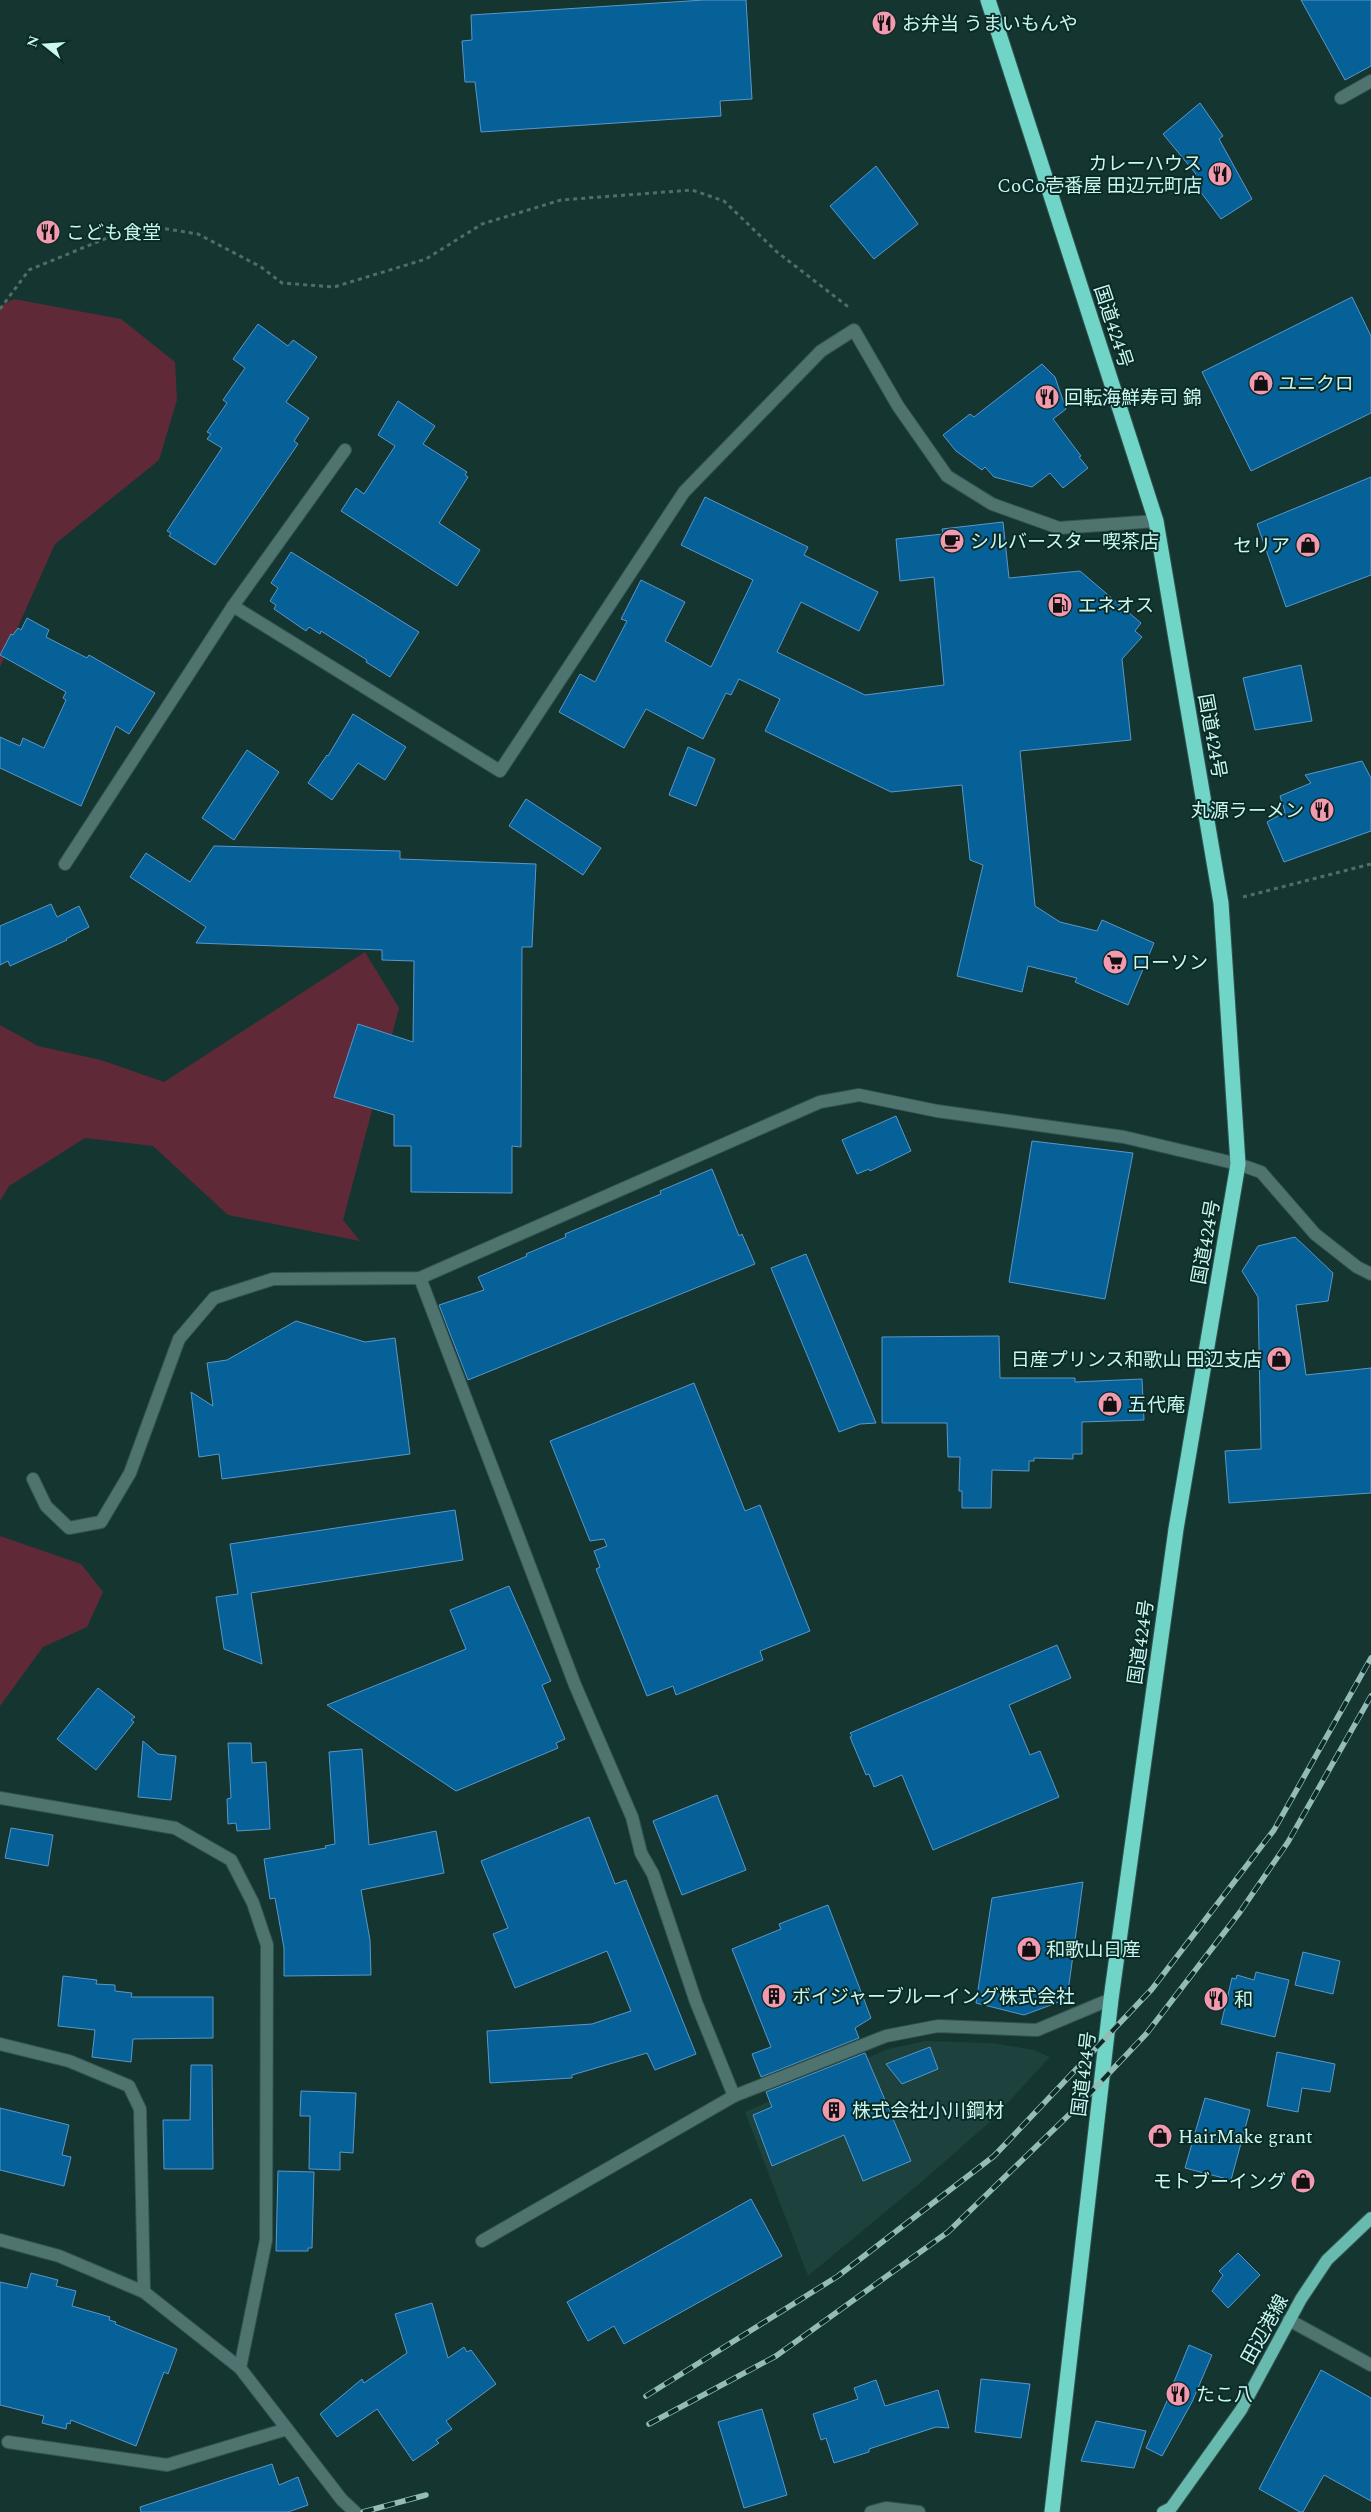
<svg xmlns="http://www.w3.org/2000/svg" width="1371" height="2512" viewBox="0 0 1371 2512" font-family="Spectral,'Noto Sans JP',serif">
<rect width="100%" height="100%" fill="#153531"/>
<polygon fill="#1d413c" points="926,2041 992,2043 1034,2050 1050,2057 990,2122 919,2184 808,2276 745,2112 888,2049"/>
<g fill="#602938">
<polygon points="14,299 121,319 175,362 177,400 159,460 55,544 0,667 0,306"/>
<polygon points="365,952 399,1008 343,1220 360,1241 228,1215 153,1146 85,1138 9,1186 0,1201 0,1025 38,1046 101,1060 164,1082"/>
<polygon points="0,1536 81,1564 103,1592 87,1627 43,1647 0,1706"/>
</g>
<g fill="#056198" stroke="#5a97c8">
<polygon points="704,0 746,0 752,99 720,101 721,116 481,132 475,82 465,82 462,41 472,40 471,15"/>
<polygon points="1301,0 1371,0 1371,66 1345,80"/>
<polygon points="1200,103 1223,136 1219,139 1252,199 1221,219 1190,178 1196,174 1163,134"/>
<polygon points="876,166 918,224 874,259 830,206"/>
<polygon points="1352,297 1371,336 1371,413 1251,471 1202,372"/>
<polygon points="258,324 288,346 293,340 317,357 286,402 309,418 294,441 298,444 215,565 169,536 171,533 167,531 222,448 207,439 211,434 207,432 227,403 223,400 245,368 233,359"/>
<polygon points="1042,364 1055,377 1066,409 1053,419 1081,456 1079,457 1088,468 1063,488 1050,473 1032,487 994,477 985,467 982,470 956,451 943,435 970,414 974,417"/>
<polygon points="398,401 435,426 423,444 467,472 465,475 468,477 439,523 480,550 457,586 341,511 356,488 364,494 395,446 378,435"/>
<polygon points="1371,477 1371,575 1286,607 1257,524"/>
<polygon points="705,497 808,547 804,555 878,592 859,631 801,602 777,652 865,695 944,685 934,577 900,581 896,539 943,534 942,529 1003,522 1009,578 1080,571 1141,623 1135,631 1142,637 1122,659 1131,740 1020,751 1035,906 1060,922 1097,931 1102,920 1154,943 1128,1005 1075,982 1077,978 1028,966 1022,992 957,976 983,865 970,860 962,785 891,792 765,731 780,699 739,679 731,695 726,693 703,739 646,709 624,748 559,712 580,674 595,682 627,621 621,619 641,580 685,602 665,641 711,667 753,580 681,545"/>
<polygon points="291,552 419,632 390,677 366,662 367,660 321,631 320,634 309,627 306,631 274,609 276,605 270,601 278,588 271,583"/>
<polygon points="27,618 49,630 46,637 87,658 89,655 155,693 129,734 116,726 81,806 0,768 0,737 20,746 23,738 44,748 66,700 63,698 66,692 0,655 11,634 13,635 18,628 21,630"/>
<polygon points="1301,665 1312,721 1255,730 1243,678"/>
<polygon points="353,714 406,747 385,780 358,763 332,800 308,783 327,755 328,756"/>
<polygon points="688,747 715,759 696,806 669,795"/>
<polygon points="247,750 279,772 234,840 202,818"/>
<polygon points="1362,761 1371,778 1371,831 1284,862 1267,822 1285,812 1280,796 1311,783 1305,775"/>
<polygon points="526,799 601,848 583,875 509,826"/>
<polygon points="214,846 400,851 400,859 536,864 532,947 522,947 521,1147 512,1146 512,1193 411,1192 411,1146 394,1146 394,1115 334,1097 358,1024 413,1042 414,961 382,960 382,950 196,943 206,927 130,877 146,853 190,882"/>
<polygon points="51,904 57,917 79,906 89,927 66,939 67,940 10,966 8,961 0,965 0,926"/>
<polygon points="896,1116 911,1151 870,1171 869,1169 857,1174 842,1140"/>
<polygon points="1032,1141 1133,1153 1105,1299 1009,1282"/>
<polygon points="712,1169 739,1236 742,1234 755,1264 468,1380 439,1305 484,1290 478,1277 527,1256 526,1254 566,1237 565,1234 661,1194 660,1191"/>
<polygon points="1295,1237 1333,1273 1328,1301 1296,1305 1306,1375 1371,1368 1371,1493 1229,1503 1225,1451 1261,1449 1258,1297 1242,1271 1258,1246"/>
<polygon points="806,1254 876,1423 860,1424 839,1432 771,1268"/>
<polygon points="296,1321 365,1342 395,1338 410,1454 222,1479 219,1454 199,1457 191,1392 213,1406 207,1363 227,1360"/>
<polygon points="999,1336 1000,1378 1075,1378 1075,1382 1142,1379 1144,1420 1082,1422 1082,1454 1073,1454 1073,1459 1034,1458 1034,1461 1029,1461 1029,1471 992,1470 991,1508 962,1508 962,1491 959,1491 960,1457 948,1457 947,1423 882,1423 882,1337"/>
<polygon points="694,1383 745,1511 760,1505 810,1631 760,1651 763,1660 676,1695 673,1686 647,1696 596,1569 600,1567 594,1551 607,1546 604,1539 590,1541 550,1441"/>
<polygon points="455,1510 463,1560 251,1593 262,1664 224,1649 216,1597 238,1594 230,1544"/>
<polygon points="509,1586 551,1681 542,1685 565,1739 556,1743 558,1748 456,1791 327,1705 466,1649 450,1610"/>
<polygon points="1057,1645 1071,1678 1009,1705 1030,1755 1040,1751 1059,1797 933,1850 902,1775 874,1787 869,1774 866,1775 850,1737 852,1736 850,1733"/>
<polygon points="98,1688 135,1717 131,1720 134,1722 96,1770 57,1739"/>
<polygon points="143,1741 158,1754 176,1756 171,1800 138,1797"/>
<polygon points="228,1743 251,1743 252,1763 266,1762 270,1829 237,1831 236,1823 228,1824 227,1799 231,1798"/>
<polygon points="362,1749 369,1845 436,1831 444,1873 361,1890 370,1940 371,1975 284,1976 284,1948 275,1898 270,1899 264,1859 326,1848 325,1846 335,1844 329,1752"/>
<polygon points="717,1795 746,1870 682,1895 653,1821"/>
<polygon points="589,1817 615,1884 626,1880 696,2054 655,2070 647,2053 572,2075 572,2078 490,2083 487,2031 592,2024 631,2011 607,1951 515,1988 493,1934 508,1928 481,1861"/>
<polygon points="11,1828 53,1835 48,1866 5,1858"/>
<polygon points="1083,1882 1067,1999 1024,2015 976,2003 992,1898"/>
<polygon points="828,1905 871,2018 855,2028 859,2038 761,2077 752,2054 771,2047 732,1949 781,1929 779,1924"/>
<polygon points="1303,1952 1340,1961 1333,1994 1295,1985"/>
<polygon points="1256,1972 1289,1980 1275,2037 1221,2024 1232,1978 1236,1979 1237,1975 1254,1980"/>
<polygon points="63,1976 97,1980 96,1984 115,1985 115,1991 132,1993 131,1997 213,1997 213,2038 133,2039 131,2062 92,2057 95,2030 58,2026"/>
<polygon points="930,2047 938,2069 902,2084 886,2064"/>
<polygon points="1277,2052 1335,2064 1330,2092 1302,2088 1298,2112 1267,2106"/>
<polygon points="865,2053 911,2161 863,2181 844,2135 772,2166 753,2115 772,2107 766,2092"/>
<polygon points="191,2065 212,2065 213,2169 164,2169 163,2120 190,2120"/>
<polygon points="301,2091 356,2093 353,2153 340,2152 340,2170 309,2169 310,2116 300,2116"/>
<polygon points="1205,2098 1250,2110 1231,2180 1185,2168"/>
<polygon points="0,2108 69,2125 62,2155 71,2157 64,2186 0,2170"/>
<polygon points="278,2171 314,2172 312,2248 308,2248 308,2251 276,2251"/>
<polygon points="751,2199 782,2256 624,2344 614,2326 588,2341 567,2302"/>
<polygon points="1238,2253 1260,2275 1228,2308 1212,2291 1223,2275 1219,2271"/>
<polygon points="31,2273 58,2280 56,2286 76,2291 72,2306 110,2317 109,2320 116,2322 115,2324 177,2349 168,2374 164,2372 136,2446 71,2420 70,2424 67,2423 66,2429 42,2423 44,2416 0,2405 0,2282 27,2288"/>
<polygon points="432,2303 448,2358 464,2347 467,2352 471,2350 496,2384 446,2421 452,2429 436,2440 439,2443 413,2461 377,2409 337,2437 320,2414 362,2379 364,2383 407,2353 395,2314"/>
<polygon points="1189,2345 1212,2355 1192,2402 1162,2456 1146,2448 1175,2383 1174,2382"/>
<polygon points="1321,2370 1371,2398 1371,2501 1324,2475 1303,2512 1300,2512 1259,2489"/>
<polygon points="981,2379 1030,2384 1021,2438 975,2432"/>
<polygon points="876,2380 885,2406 938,2390 949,2428 936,2427 869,2449 869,2452 834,2463 826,2438 821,2440 813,2414 858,2399 854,2388"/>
<polygon points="762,2409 787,2495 744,2508 718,2422"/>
<polygon points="1096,2421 1146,2431 1134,2468 1081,2461"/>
<polygon points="272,2464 279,2485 298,2477 308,2505 288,2512 141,2512 140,2507"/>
</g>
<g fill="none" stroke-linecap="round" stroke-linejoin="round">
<defs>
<g id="minor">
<polyline points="1341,98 1371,81"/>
<polyline points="233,606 500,771 684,492 821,351 854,330 898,406 947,476 992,504 1059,528 1156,521"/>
<polyline points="65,864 233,606 345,450"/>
<polyline points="420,1278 575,1685 632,1817 641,1853 653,1874 696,2002 734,2096 886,2036 938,2026 1037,2030 1111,1999"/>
<polyline points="33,1479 46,1506 69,1528 101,1522 130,1473 179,1339 214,1298 273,1279 420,1278 820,1102 859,1095 937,1111 1124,1137 1238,1164 1261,1172 1315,1234 1357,1267 1371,1274"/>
<polyline points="0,1798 175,1828 231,1860 253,1903 267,1945 266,2240 240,2368"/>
<polyline points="0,2044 69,2061 129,2086 140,2109 144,2292"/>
<polyline points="0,2240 59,2256 144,2292 240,2368 342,2500 355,2512"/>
<polyline points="482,2241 734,2096"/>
<polyline points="1289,2320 1371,2365"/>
<polyline points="8,2442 167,2465 287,2429"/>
<polyline points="871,2512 886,2508 919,2512"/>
</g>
<polyline id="major" points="1163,2512 1171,2508 1241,2410 1301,2299 1327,2260 1371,2218"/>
<polyline id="highway" points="988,0 1156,521 1221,903 1238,1164 1176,1529 1111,1999 1052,2512"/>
</defs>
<use href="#minor" stroke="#325450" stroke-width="14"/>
<use href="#major" stroke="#325450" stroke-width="14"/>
<use href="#highway" stroke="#325450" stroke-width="17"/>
<g stroke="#4b706a" stroke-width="3" stroke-dasharray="4 4" stroke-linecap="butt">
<polyline points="0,309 29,270 107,238 161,228 198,234 261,267 282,283 334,287 426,259 482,224 561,200 692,190 724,201 777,252 851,309"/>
<polyline points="1243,897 1371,864"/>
</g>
<use href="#minor" stroke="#4f746f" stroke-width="12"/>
<use href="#major" stroke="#68b9ae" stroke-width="12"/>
<use href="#highway" stroke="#70d4c7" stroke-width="15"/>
<defs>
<g id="rail">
<polyline points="646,2396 838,2276 994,2156 1152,1989 1274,1830 1371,1658"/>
<polyline points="649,2424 776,2356 948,2232 1077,2107 1147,2033 1240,1912 1288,1842 1371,1696"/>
<polyline points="363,2512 426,2495"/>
</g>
</defs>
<use href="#rail" stroke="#92bcb5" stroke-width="5.5"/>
<use href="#rail" stroke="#0a2b27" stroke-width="4" stroke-dasharray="11" stroke-linecap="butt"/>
</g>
<defs>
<symbol id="restaurant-disc" viewBox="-11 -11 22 22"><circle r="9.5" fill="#f29aaf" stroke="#0a2b27"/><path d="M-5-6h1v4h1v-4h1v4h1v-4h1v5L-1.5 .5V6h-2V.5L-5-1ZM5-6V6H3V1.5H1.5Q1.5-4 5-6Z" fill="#111"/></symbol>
<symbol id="shop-disc" viewBox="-11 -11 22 22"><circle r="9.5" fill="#f29aaf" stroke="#0a2b27"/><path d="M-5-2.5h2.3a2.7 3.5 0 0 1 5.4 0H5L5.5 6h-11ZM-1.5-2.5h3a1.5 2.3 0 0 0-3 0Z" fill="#111"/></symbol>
<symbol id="cafe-disc" viewBox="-11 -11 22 22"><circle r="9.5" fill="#f29aaf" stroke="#0a2b27"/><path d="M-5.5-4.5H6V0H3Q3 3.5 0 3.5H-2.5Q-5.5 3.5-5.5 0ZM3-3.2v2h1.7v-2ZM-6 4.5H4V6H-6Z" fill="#111"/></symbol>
<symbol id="fuel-disc" viewBox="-11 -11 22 22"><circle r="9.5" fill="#f29aaf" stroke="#0a2b27"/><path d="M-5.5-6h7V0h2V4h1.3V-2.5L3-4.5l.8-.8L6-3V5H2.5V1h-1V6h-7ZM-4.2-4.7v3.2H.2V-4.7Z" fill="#111"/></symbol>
<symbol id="supermarket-disc" viewBox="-11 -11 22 22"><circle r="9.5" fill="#f29aaf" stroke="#0a2b27"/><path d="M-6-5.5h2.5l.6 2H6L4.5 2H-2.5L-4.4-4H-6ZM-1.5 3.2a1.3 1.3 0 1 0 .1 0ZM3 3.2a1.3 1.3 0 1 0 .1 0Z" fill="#111"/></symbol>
<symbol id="building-disc" viewBox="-11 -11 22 22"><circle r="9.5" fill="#f29aaf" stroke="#0a2b27"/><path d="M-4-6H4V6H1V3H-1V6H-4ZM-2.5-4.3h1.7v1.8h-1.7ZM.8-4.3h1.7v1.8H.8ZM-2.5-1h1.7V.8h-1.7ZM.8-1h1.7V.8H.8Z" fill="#111"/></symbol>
</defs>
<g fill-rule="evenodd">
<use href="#restaurant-disc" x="870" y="9" width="28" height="28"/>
<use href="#restaurant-disc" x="1206" y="160" width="28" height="28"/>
<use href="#restaurant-disc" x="34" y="218" width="28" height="28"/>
<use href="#shop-disc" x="1247" y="369" width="28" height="28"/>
<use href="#restaurant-disc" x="1033" y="383" width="28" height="28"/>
<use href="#cafe-disc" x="938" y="527" width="28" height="28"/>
<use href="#shop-disc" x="1294" y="531" width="28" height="28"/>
<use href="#fuel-disc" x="1046" y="591" width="28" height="28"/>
<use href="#restaurant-disc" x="1308" y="796" width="28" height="28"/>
<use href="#supermarket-disc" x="1101" y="948" width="28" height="28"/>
<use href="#shop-disc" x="1265" y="1345" width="28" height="28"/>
<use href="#shop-disc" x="1096" y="1390" width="28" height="28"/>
<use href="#shop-disc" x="1015" y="1935" width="28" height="28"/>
<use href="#building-disc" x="760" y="1982" width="28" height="28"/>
<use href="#restaurant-disc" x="1202" y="1985" width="28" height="28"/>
<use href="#building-disc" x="820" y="2096" width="28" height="28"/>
<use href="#shop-disc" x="1146" y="2122" width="28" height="28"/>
<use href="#shop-disc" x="1289" y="2167" width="28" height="28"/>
<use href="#restaurant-disc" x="1164" y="2380" width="28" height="28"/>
</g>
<g text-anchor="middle" stroke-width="4" stroke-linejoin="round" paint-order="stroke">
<g font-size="19" fill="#caf8f0" stroke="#0a2b27" text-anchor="start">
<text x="902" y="30">お弁当 うまいもんや</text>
<text x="1202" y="170" text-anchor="end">カレーハウス<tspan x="1202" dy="22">CoCo壱番屋 田辺元町店</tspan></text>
<text x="66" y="239">こども食堂</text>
<text x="1278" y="390">ユニクロ</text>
<text x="1064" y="404">回転海鮮寿司 錦</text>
<text x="970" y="548">シルバースター喫茶店</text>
<text x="1290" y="552" text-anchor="end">セリア</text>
<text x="1078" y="612">エネオス</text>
<text x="1304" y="817" text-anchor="end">丸源ラーメン</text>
<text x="1132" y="969">ローソン</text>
<text x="1262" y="1366" text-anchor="end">日産プリンス和歌山 田辺支店</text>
<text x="1128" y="1411">五代庵</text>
<text x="1046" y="1956">和歌山日産</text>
<text x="792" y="2003">ボイジャーブルーイング株式会社</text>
<text x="1234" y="2006">和</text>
<text x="852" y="2117">株式会社小川鋼材</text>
<text x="1178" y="2143">HairMake grant</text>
<text x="1286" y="2188" text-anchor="end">モトブーイング</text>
<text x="1196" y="2401">たこ八</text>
</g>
<g font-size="19" fill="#caf8f0" stroke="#0a2b27">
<text transform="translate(1114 326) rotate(72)" y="7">国道424号</text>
<text transform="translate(1213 736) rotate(80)" y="7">国道424号</text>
<text transform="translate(1205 1242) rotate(-80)" y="7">国道424号</text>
<text transform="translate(1140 1642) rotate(-82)" y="7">国道424号</text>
<text transform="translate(1083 2074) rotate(-83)" y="7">国道424号</text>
<text transform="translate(1264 2329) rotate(-61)" y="7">田辺港線</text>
</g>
</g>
<g transform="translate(45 45) rotate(287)" stroke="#0a2b27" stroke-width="4" paint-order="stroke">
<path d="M0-4L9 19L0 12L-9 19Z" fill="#caf8f0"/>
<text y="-8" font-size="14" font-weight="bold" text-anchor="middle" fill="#caf8f0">N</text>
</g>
</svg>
